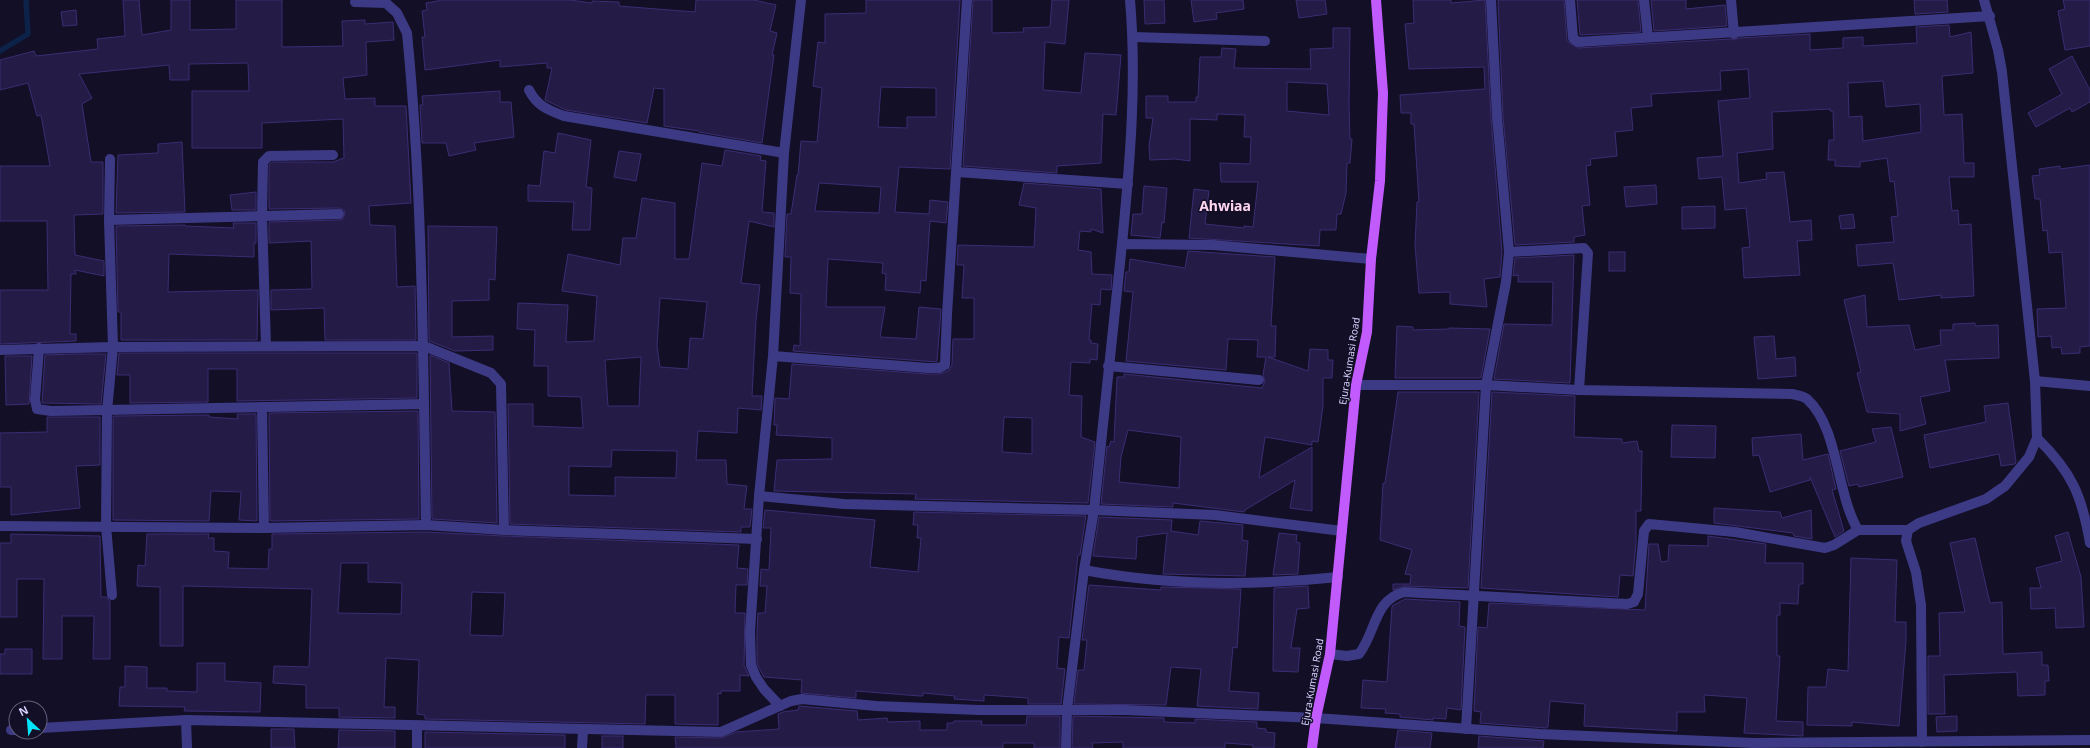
<svg xmlns="http://www.w3.org/2000/svg" width="2090" height="748" viewBox="0 0 2090 748" font-family="'Noto Sans',sans-serif">
<rect width="100%" height="100%" fill="#130f26"/>
<g fill="none" stroke-linecap="round" stroke-linejoin="round">
<polyline stroke="#0c2248" stroke-width="5.5" points="0,51 28,34 26,0"/>
</g>
<g fill="#241b47" stroke="#3b2d73" fill-rule="evenodd">
<polygon points="123,0 139,0 142,35 171,30 171,0 190,0 190,30 236,29 236,0 282,0 282,47 343,46 342,21 365,20 365,24 393,22 394,40 366,42 367,75 343,78 345,99 375,98 375,106 406,106 411,203 369,206 370,225 395,226 397,287 415,286 416,340 325,340 324,308 271,310 271,290 312,289 311,241 269,243 269,222 339,220 343,219 345,214 344,210 339,208 269,209 269,165 272,162 333,162 344,158 343,119 262,123 262,148 192,148 192,91 249,91 248,63 189,64 189,80 170,80 169,65 79,74 92,98 82,104 91,162 103,162 103,214 74,215 75,255 104,261 104,276 75,270 76,274 71,274 70,334 76,334 76,341 0,344 0,290 48,290 47,221 0,221 0,166 50,166 41,115 37,116 28,83 0,90 0,60 34,51 36,56 98,49 97,39 125,36"/>
<polygon points="438,0 570,0 592,3 592,1 619,2 619,6 695,12 696,0 754,0 776,5 770,31 777,33 772,55 774,55 762,143 699,132 699,131 664,126 664,89 654,88 647,123 566,110 545,100 552,68 547,68 547,63 500,67 500,60 425,70 422,37 425,37 422,11 427,10 426,3 438,1"/>
<path d="M866,0H960L950,169L899,167L895,212L929,214L930,200L948,202L946,223L930,221L926,281L921,280L920,293L885,290L886,274L882,273L883,263L828,259L826,307H885L880,337L916,339L919,307L941,309L937,362L793,351L794,345L800,346L801,294L790,293L791,257H785L787,214H791L797,175H798L801,141L817,142L822,88L813,86L818,42L825,43V14L866,13ZM881,87L936,88V117H907V128L878,127ZM819,183L881,187L879,213L815,211Z"/>
<polygon points="973,0 992,0 992,33 1024,32 1023,28 1050,27 1052,0 1069,0 1065,44 1045,42 1043,90 1081,93 1085,53 1121,55 1116,115 1103,114 1101,163 1057,166 1057,173 963,166"/>
<polygon points="1144,0 1164,0 1165,23 1145,24"/>
<polygon points="1191,0 1243,0 1244,9 1216,13 1217,19 1194,22"/>
<polygon points="1296,0 1325,0 1327,14 1299,18"/>
<polygon points="1413,0 1451,0 1451,3 1485,0 1491,118 1502,252 1500,277 1484,279 1487,307 1450,304 1450,292 1419,293 1415,245 1417,202 1419,202 1414,124 1411,124 1411,113 1401,113 1400,95 1485,89 1484,67 1409,69 1405,24 1414,23"/>
<path d="M1498,0H1564L1567,41L1578,48L1730,39L1734,40L1739,38L1810,34V50L1843,48V38L1863,37V46L1917,43L1916,27L1949,25L1950,37L1971,32L1973,73L1942,76L1944,115L1962,114L1964,163H1974V177H1949L1952,211L1958,210L1959,225L1971,224L1974,296L1941,298V295L1899,300L1893,263L1858,266L1856,245L1894,242L1891,217L1898,216L1894,181L1890,182L1887,158L1860,162V167L1835,166V160H1828L1829,140H1834L1833,111H1830V109L1772,112L1773,149L1737,153L1739,183L1767,179L1766,173L1784,172L1790,222L1811,220L1812,240L1797,241L1800,275L1744,278L1742,248L1750,247L1746,208L1725,210L1722,177L1699,179L1697,158L1723,156L1718,101L1750,98L1748,69L1720,71L1721,90L1651,94L1652,106L1631,108L1633,130L1615,132L1617,156L1590,159L1591,165L1586,166L1590,205L1582,206L1585,235L1574,237V242L1515,245L1503,117ZM1883,81L1886,107L1920,104L1921,132L1863,141L1862,116L1849,117L1848,83Z"/>
<polygon points="1577,0 1638,0 1641,32 1580,35"/>
<polygon points="1651,0 1686,0 1686,9 1725,5 1727,26 1654,31"/>
<polygon points="1914,0 1947,0 1948,12 1915,14"/>
<polygon points="2063,0 2090,0 2090,46 2065,50 2058,11 2065,9"/>
<polygon points="76,10 77,25 63,26 61,12"/>
<path d="M1333,28H1350L1349,103L1350,139H1352L1350,163H1347L1346,193L1341,214H1337L1336,230H1320L1319,246L1189,238L1194,189L1209,191L1205,224L1244,228V226L1253,227L1258,182H1221L1220,163L1250,164L1251,137H1244L1245,115L1217,114V120L1190,119V161L1175,159L1150,160L1149,146L1153,118H1146V96H1168V102H1196V97H1198L1200,57H1221L1222,48L1236,49L1234,68L1311,69L1310,49L1333,48ZM1287,82L1327,84L1329,115L1287,111Z"/>
<polygon points="2072,56 2090,90 2090,102 2072,112 2070,108 2036,127 2028,113 2062,94 2049,69"/>
<polygon points="500,91 500,102 511,102 514,137 474,143 476,150 449,156 446,143 422,143 420,105 423,105 422,96"/>
<polygon points="558,133 591,140 586,187 592,188 590,230 572,230 574,202 528,201 528,185 540,186 544,151 555,153"/>
<polygon points="182,142 185,212 116,213 118,155 158,153 158,144"/>
<path d="M725,150L761,156L760,160L766,161L762,212L774,213V227L749,221L741,283L760,285L756,320L752,396H762L761,410L738,408L737,433L698,431L696,460H726L727,484L747,486L744,509H752L750,527H741V532L510,524L508,404H533V426L583,428L581,397L548,396V366H534L535,330L517,329L518,303L568,305L566,342L594,341L597,296L562,291L568,254L620,265L623,238H636L642,198L675,203V259H689L702,163L722,166ZM660,298L707,302L703,339L690,338L688,369L660,367L657,346ZM641,357L639,406H608L605,360ZM612,450L677,451L676,478L615,477V496L569,495V466L611,467Z"/>
<polygon points="619,151 641,154 636,181 614,177"/>
<polygon points="2090,165 2090,346 2080,347 2080,353 2062,354 2061,347 2052,348 2051,336 2038,337 2037,309 2066,308 2062,252 2049,253 2047,230 2043,231 2040,199 2035,199 2032,176 2040,175 2039,169 2060,166 2060,169"/>
<path d="M1024,183L1101,189L1103,233L1091,229V232L1080,231L1078,250L1091,252L1092,274L1112,275L1111,290L1101,289L1100,305L1092,304L1089,340H1091V343L1098,344L1097,360L1090,359V363L1071,362L1069,395L1082,396L1081,437L1095,442L1088,503L915,499L916,494L774,491L777,460L832,459V438L776,435L777,425H774L775,398L789,399L792,364L928,374H939L948,371L952,365L953,339H974V298H962L964,265H957L958,245L1034,247L1036,208L1019,205ZM1004,417L1032,418V454L1002,452Z"/>
<polygon points="1656,185 1657,204 1626,207 1624,187"/>
<polygon points="1144,186 1167,188 1164,223 1162,222 1160,238 1131,235 1133,214 1142,214"/>
<polygon points="256,192 256,210 232,210 230,195"/>
<polygon points="1715,206 1715,228 1682,229 1682,207"/>
<polygon points="1853,214 1855,228 1841,229 1839,216"/>
<polygon points="233,223 256,223 256,243 254,243 254,257 169,254 168,292 258,290 257,340 121,340 121,312 118,312 116,226 185,225 185,226 234,228"/>
<polygon points="428,226 497,227 495,280 489,279 489,300 452,301 452,337 493,336 493,350 455,351 429,341"/>
<path d="M1188,251L1275,257L1271,326H1276L1275,357H1268L1308,371L1310,349L1328,350V360H1333L1332,378H1323V406L1318,442L1312,441V445L1265,437L1259,478L1312,447V511L1290,508L1295,480L1245,510L1244,512L1173,503V507L1101,504L1107,446L1109,447L1111,441L1114,442L1117,377H1124V374L1262,388L1265,381L1263,375L1266,357H1257L1258,340L1228,339L1226,370L1126,361L1133,292L1124,291L1126,272H1129L1130,259L1185,268ZM1128,430L1181,437L1179,488L1119,482L1121,457Z"/>
<rect x="1609" y="252" width="16" height="19"/>
<polygon points="1574,255 1570,383 1494,379 1504,324 1552,325 1553,282 1518,282 1518,275 1513,276 1515,258"/>
<polygon points="1865,295 1867,327 1909,325 1915,350 1941,345 1940,330 1953,330 1953,324 1975,323 1975,326 1998,325 1999,358 1945,360 1950,391 1920,397 1926,424 1900,431 1900,414 1867,412 1857,373 1861,372 1844,300"/>
<polygon points="1397,326 1413,327 1413,330 1449,329 1449,328 1490,329 1481,378 1395,378"/>
<polygon points="1774,336 1776,359 1795,357 1796,376 1758,379 1754,337"/>
<polygon points="119,353 417,353 417,398 237,401 237,369 208,369 208,402 130,403 130,375 117,375"/>
<polygon points="76,354 106,354 101,404 42,403 45,355"/>
<polygon points="430,355 449,363 452,411 495,412 497,523 432,519"/>
<polygon points="5,356 32,356 29,404 6,405"/>
<polygon points="1398,392 1479,392 1468,588 1404,586 1393,590 1393,584 1410,584 1411,575 1405,574 1412,550 1380,540 1383,483 1385,483"/>
<polygon points="1492,392 1575,396 1574,437 1622,439 1622,443 1637,441 1639,451 1642,451 1641,511 1636,511 1636,543 1633,576 1620,575 1618,597 1481,588"/>
<polygon points="2008,403 2016,462 2015,464 2001,466 1999,454 1930,468 1924,435 1986,422 1984,406"/>
<polygon points="418,411 419,519 270,521 269,413"/>
<polygon points="237,414 256,414 257,521 239,520 241,492 211,491 209,521 113,520 113,416 209,415 209,417 238,419"/>
<polygon points="47,417 100,417 100,465 76,466 80,508 11,515 11,487 0,487 0,433 47,432"/>
<polygon points="1672,425 1716,426 1715,458 1671,457"/>
<polygon points="1891,427 1903,477 1859,487 1858,484 1849,486 1840,451 1876,442 1872,429"/>
<polygon points="1801,434 1803,460 1828,454 1836,489 1832,490 1844,531 1835,537 1810,477 1810,480 1770,492 1759,455 1753,456 1752,438"/>
<polygon points="1714,508 1780,512 1782,518 1811,510 1812,539 1794,536 1793,533 1714,523"/>
<polygon points="765,510 875,520 870,567 918,572 921,538 917,538 918,525 913,525 914,512 1086,516 1080,555 1078,555 1069,638 1059,637 1057,668 1065,669 1061,704 1028,704 1028,698 984,695 984,701 954,699 955,696 923,693 923,696 920,696 856,691 856,698 801,693 802,680 764,677 757,664 757,632 758,613 765,613 767,586 760,586 761,569 769,570 771,528 763,528"/>
<polygon points="1099,517 1172,520 1171,531 1198,535 1200,521 1243,525 1242,540 1248,541 1245,576 1163,574 1167,533 1137,537 1136,559 1093,556"/>
<path d="M426,532L504,536L739,545L737,568L748,569L747,585H736L735,613H745L744,665L749,676L740,675V691H721V694L718,693V725L675,724V695H646L645,724L425,719V715L417,714L419,660L386,658L384,707H395V718L339,717V708H306V685L273,683L274,666L309,667L312,589L183,586V646H160V587L137,586L138,565L145,566L147,534H209L208,538H214V551L229,552L228,568L268,569L269,549H272V534ZM341,563H368V582L402,583L401,614L338,613ZM472,592L505,593L503,636L470,635Z"/>
<polygon points="2068,532 2081,577 2084,627 2056,628 2055,608 2031,609 2030,588 2041,588 2036,568 2062,561 2055,536"/>
<polygon points="1279,533 1297,535 1296,542 1300,543 1298,574 1273,575"/>
<polygon points="11,534 100,536 101,597 106,597 110,601 110,659 93,659 94,616 62,616 62,659 43,659 44,579 17,579 17,617 0,617 0,543 11,543"/>
<polygon points="1708,536 1766,544 1765,563 1803,563 1803,584 1799,584 1798,604 1780,603 1780,615 1777,615 1777,656 1780,656 1776,721 1803,722 1803,736 1744,733 1747,698 1704,695 1705,712 1677,712 1677,731 1584,726 1585,704 1550,701 1548,727 1546,728 1480,723 1481,712 1474,711 1478,627 1487,628 1489,603 1645,610 1649,544 1658,544 1661,562 1668,561 1669,545 1708,546"/>
<polygon points="1975,538 1990,603 2002,602 2003,654 2042,652 2042,665 2048,665 2049,681 2045,681 2045,695 2018,696 2017,672 1944,675 1945,714 1928,714 1928,656 1940,656 1939,613 1965,612 1950,543"/>
<polygon points="1851,558 1897,560 1895,622 1906,622 1906,641 1899,726 1852,722 1852,726 1807,725 1808,687 1826,687 1828,669 1848,671"/>
<polygon points="1089,585 1161,590 1161,587 1241,589 1237,648 1233,647 1229,691 1259,693 1258,709 1197,706 1201,669 1171,667 1166,705 1074,704 1078,670 1084,670 1087,640 1082,640"/>
<polygon points="1308,586 1309,608 1297,609 1291,648 1300,648 1298,672 1273,671 1274,588"/>
<polygon points="1405,599 1460,602 1459,626 1465,627 1461,710 1447,708 1446,719 1433,718 1433,720 1400,717 1400,714 1385,713 1386,709 1361,708 1363,680 1387,682 1392,606"/>
<polygon points="5,649 32,649 32,674 0,674 0,654 5,654"/>
<polygon points="197,663 225,663 225,681 261,683 260,712 184,711 185,707 119,706 120,687 125,687 125,666 147,667 147,688 167,688 167,691 197,692"/>
<polygon points="799,706 857,711 858,720 887,718 888,722 920,721 920,730 947,730 947,723 953,723 954,721 982,721 981,725 1026,725 1027,716 1060,716 1060,748 1034,748 1034,743 1003,743 1003,748 676,748 675,737 721,738 736,732 779,729 778,714 783,712 798,710"/>
<polygon points="1073,716 1164,718 1164,722 1195,723 1195,719 1257,722 1257,728 1266,729 1266,732 1275,733 1274,748 1253,748 1253,745 1225,743 1225,748 1123,748 1123,742 1092,743 1093,748 1072,748"/>
<polygon points="1957,716 1957,731 1937,732 1936,717"/>
<polygon points="271,729 294,729 295,748 271,748"/>
<polygon points="339,730 395,731 395,748 338,748"/>
<polygon points="1398,730 1432,733 1430,748 1395,748"/>
<polygon points="425,732 565,735 565,748 425,748"/>
<rect x="602" y="736" width="21" height="12"/>
<polygon points="1479,736 1544,741 1543,748 1478,748"/>
</g>
<g fill="none" stroke-linecap="round" stroke-linejoin="round">
<g stroke="#3d3a85" stroke-width="10">
<polyline points="1570,0 1573,38 1578,42 1990,16"/>
<polyline points="1644,0 1648,37"/>
<polyline points="1731,0 1734,34"/>
<path d="M355,2L386,3L397,13L407,33C423,197 423,361 426,525"/>
<polyline points="1133,37 1265,41"/>
<path d="M529,90C537,106 548,110 564,116L784,153"/>
<polyline points="110,159 109,220 113,347 107,411 106,526 112,595"/>
<polyline points="957,172 1128,184"/>
<polyline points="109,220 339,214"/>
<path d="M1122,244C1130,163 1137,81 1130,0"/>
<polyline points="1509,252 1584,248 1588,253 1579,390"/>
<polyline points="266,346 262,216 263,162 269,156 333,155"/>
<polyline points="39,348 35,400 37,409 51,411 424,404"/>
<polyline points="0,350 113,347 424,346 491,373 501,384 504,530"/>
<polyline points="773,356 928,368 939,368 945,365 947,314 967,0"/>
<polyline points="1108,366 1259,380"/>
<polyline points="2035,381 2090,386"/>
<path d="M1356,385H1486L1579,390L1792,394C1797,395 1803,396 1807,399C1839,428 1836,493 1858,530"/>
<polyline points="262,407 264,528"/>
<path d="M2037,438C2072,472 2082,496 2090,543"/>
<polyline points="759,496 844,504 1094,510 1215,515 1342,531"/>
<polyline points="0,526 264,528 426,525 504,530 757,539"/>
<path d="M1084,570C1168,586 1253,586 1338,577"/>
<path d="M1330,654L1347,656L1359,654C1376,632 1374,600 1404,592L1627,604L1634,602L1638,594L1644,531L1649,524L1735,532L1825,548L1834,545L1858,530H1908"/>
<polyline points="780,706 764,689 756,677 751,665 750,632 759,496 773,356 784,153 801,0"/>
<polyline points="186,720 187,748"/>
<polyline points="40,728 186,720 721,732 791,701 802,699 876,706 979,710 1125,710 1316,718 1540,734 1754,743 2090,740"/>
<polyline points="1466,729 1486,385 1506,282 1509,252 1497,117 1491,0"/>
<polyline points="11,730 16,730"/>
<polyline points="1922,742 1921,605 1916,572 1906,541 1908,530 1919,523 1986,499 2005,486 2029,457 2037,438 2035,381 2002,72 1998,50 1984,0"/>
<polyline points="417,748 417,726"/>
<polyline points="582,748 583,730"/>
<polyline points="1066,748 1067,710 1084,570 1094,510 1122,244 1213,245 1371,259"/>
</g>
<polyline stroke="#c25bff" stroke-width="10" points="1312,748 1316,718 1330,654 1356,385 1367,332 1371,259 1380,181 1383,93 1376,0"/>
</g>
<g text-anchor="middle" stroke-width="3" stroke-linejoin="round" paint-order="stroke">
<g font-size="10" fill="#d9d4ff" stroke="#130f26">
<text transform="translate(1349 361) rotate(-81)" y="4">Ejura-Kumasi Road</text>
<text transform="translate(1312 682) rotate(-80)" y="4">Ejura-Kumasi Road</text>
</g>
<g font-size="14" font-weight="bold" fill="#ffd6f0" stroke="#130f26">
<text x="1225" y="211">Ahwiaa</text>
</g>
</g>
<g transform="translate(28 720) rotate(334)"><circle r="19" fill="#130f26" stroke="#625e7d"/>
<path d="M0-3L7 15L0 10L-7 15Z" fill="#00e5ff"/>
<text y="-6" font-size="11" font-weight="bold" text-anchor="middle" fill="#d9d4ff">N</text>
</g>
</svg>
